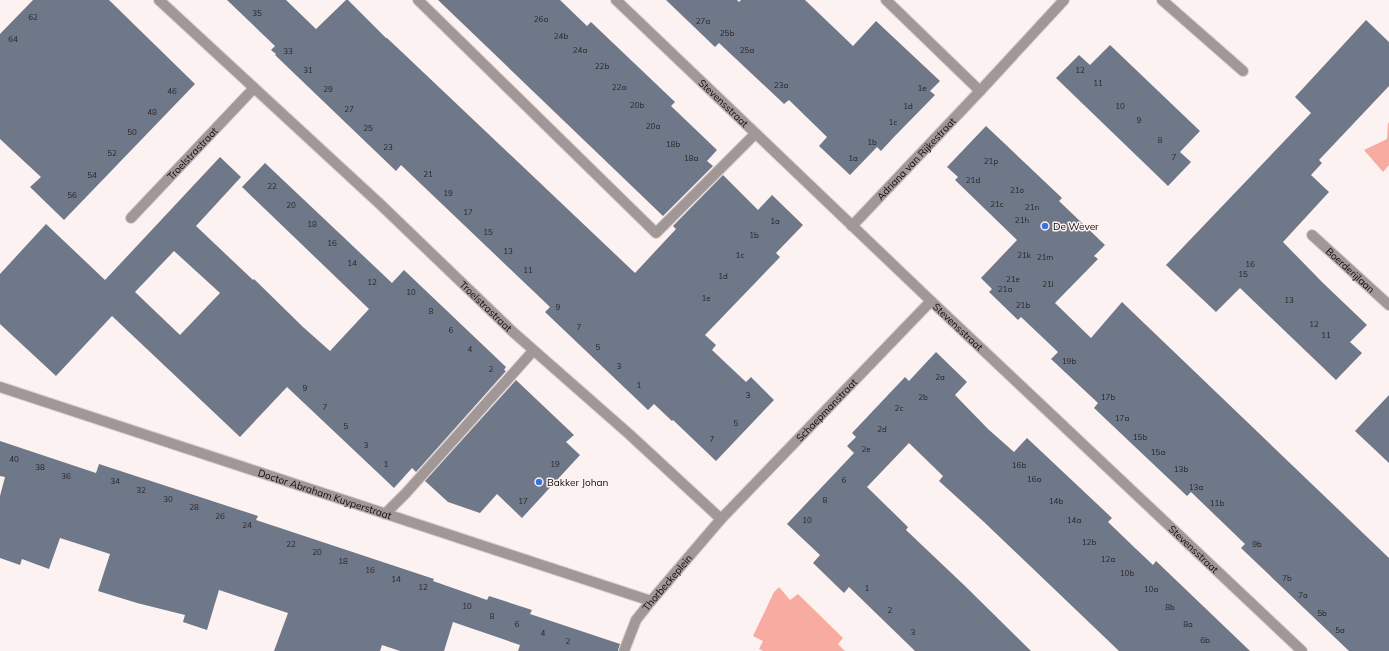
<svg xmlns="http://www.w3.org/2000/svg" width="1389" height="651" viewBox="0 0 1389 651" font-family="Mulish,sans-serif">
<rect width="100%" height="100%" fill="#fcf2f1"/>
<g fill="#f8aba0">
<polygon points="1389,122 1389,165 1383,172 1364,150 1387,139 1388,124"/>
<polygon points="779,587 790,600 798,594 843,638 838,644 845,651 763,651 759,649 763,641 753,636 774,592"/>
</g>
<g fill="#6f7888" fill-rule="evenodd">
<polygon points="33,0 109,0 195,84 64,220 30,187 41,177 0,139 0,34"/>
<polygon points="227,0 286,0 316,29 346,0 348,0 386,38 387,38 404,54 635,273 676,229 673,226 723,175 758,210 772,195 803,225 776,253 780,257 705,335 716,345 712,350 746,382 751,377 774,400 716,461 673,420 672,421 654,404 648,410 545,312 550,307 401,165 396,171 275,55 276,54 271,50 275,46"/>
<polygon points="438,0 560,0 587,26 591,22 675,102 671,106 717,150 707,161 713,166 663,216"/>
<polygon points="666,0 737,0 739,2 741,0 805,0 853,46 876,21 940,81 930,91 935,95 893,138 881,151 877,147 850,175 819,146 827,137 789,100 784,104 719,43 715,47"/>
<polygon points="1366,20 1389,42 1389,86 1319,160 1322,163 1311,175 1329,192 1283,242 1322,282 1367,325 1350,342 1362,353 1336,380 1240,288 1216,312 1166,265 1311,113 1295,97"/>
<polygon points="1110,45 1200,131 1180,152 1191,162 1168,186 1056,78 1079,55 1090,65"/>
<polygon points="986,126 1062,198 1059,201 1105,245 1094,256 1098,259 1055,303 1091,338 1122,302 1389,558 1389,651 1349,651 1241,548 1245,544 1191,492 1187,496 1094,408 1098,403 1051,359 1058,352 1021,317 1018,320 989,292 992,289 981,278 1017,240 955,180 958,177 947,167"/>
<path d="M220,157L241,177L196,226L253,280L254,279L303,327L330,351L369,309L242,187L265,163L392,283L404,270L506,367L504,370L506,371L416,472L412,468L394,488L287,387L240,437L112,316L56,376L0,324V274L46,224L105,280ZM174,251L220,293L180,335L135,292Z"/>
<polygon points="936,352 967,382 955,395 988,429 1014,452 1027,438 1112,518 1108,522 1135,548 1153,565 1156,561 1250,651 1119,651 984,522 939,481 943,476 909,443 867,487 908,527 906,530 965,586 1031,651 915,651 849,587 844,593 813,563 820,555 787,524 854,453 847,446 856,437 852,433 905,377 909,381"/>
<polygon points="516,380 574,435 566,442 580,455 522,518 497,494 480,513 448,502 425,481"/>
<polygon points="1389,395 1389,463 1355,431"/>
<polygon points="0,441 96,473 99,464 258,516 256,520 434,579 433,581 487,600 489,596 532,610 530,614 620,644 618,651 518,651 520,645 453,622 444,651 400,651 382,645 380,651 274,651 288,613 219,590 207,630 183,622 185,615 137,603 98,591 110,554 60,538 49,569 22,559 20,565 0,558 0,496 5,477 0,476"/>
</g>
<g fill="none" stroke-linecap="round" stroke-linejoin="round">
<defs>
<g id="minor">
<path id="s1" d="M159,0L381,205L513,332L629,434L721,519"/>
<polyline points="418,0 656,233 755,134"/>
<path id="s2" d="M616,0L931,301L1302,651"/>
<polyline points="886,0 980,91"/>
<polyline points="1162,0 1243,71"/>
<path id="s3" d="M131,218L254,88"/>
<path id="s4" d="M852,226L980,91L1064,0"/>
<path id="s5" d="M1312,235L1389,305"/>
<path id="s6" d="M0,387L651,601"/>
<polyline points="385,514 406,493 533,351"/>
<path id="s7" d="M624,651L636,620L651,601L721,519L931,301"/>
</g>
</defs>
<use href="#minor" stroke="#d7cdcc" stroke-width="12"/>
<use href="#minor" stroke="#a19796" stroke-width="10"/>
</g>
<g fill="#3a72e2" stroke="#fcf2f1" stroke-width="1.5">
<circle cx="1045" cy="226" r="4"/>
<circle cx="539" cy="482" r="4"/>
</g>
<g text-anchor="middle" stroke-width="3" stroke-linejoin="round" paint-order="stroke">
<g font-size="8" fill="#292629">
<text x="257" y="16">35</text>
<text x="33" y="20">62</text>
<text x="541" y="22">26a</text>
<text x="703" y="24">27a</text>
<text x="727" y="36">25b</text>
<text x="561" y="39">24b</text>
<text x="13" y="42">64</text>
<text x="580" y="53">24a</text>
<text x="747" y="53">25a</text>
<text x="288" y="54">33</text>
<text x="602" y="69">22b</text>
<text x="308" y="73">31</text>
<text x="1080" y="73">12</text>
<text x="1098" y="86">11</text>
<text x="781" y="88">23a</text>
<text x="619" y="90">22a</text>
<text x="922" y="91">1e</text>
<text x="328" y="92">29</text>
<text x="172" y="94">46</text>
<text x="637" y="108">20b</text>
<text x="908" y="109">1d</text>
<text x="1120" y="109">10</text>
<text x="349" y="112">27</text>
<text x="152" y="115">48</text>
<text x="1139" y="123">9</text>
<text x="893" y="125">1c</text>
<text x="653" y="129">20a</text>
<text x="368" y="131">25</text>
<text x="132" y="135">50</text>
<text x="1160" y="143">8</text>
<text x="872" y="145">1b</text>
<text x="673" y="147">18b</text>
<text x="388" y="150">23</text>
<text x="112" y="156">52</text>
<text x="1174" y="160">7</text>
<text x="691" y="161">18a</text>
<text x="853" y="161">1a</text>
<text x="991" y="164">21p</text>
<text x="428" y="177">21</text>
<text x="92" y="178">54</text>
<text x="973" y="183">21d</text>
<text x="272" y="189">22</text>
<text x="1017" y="193">21o</text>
<text x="448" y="196">19</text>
<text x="72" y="198">56</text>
<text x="997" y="207">21c</text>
<text x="291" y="208">20</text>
<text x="1032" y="210">21n</text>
<text x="468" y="215">17</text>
<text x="1022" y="223">21h</text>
<text x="775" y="224">1a</text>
<text x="312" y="227">18</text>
<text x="488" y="235">15</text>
<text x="754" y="238">1b</text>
<text x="332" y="246">16</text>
<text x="508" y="254">13</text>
<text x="740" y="258">1c</text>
<text x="1024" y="258">21k</text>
<text x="1045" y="260">21m</text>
<text x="352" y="266">14</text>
<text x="1250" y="267">16</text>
<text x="528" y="273">11</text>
<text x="1243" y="277">15</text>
<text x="723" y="279">1d</text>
<text x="1013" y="282">21e</text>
<text x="372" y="285">12</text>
<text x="1048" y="287">21l</text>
<text x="1005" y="292">21a</text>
<text x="411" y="295">10</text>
<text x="706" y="301">1e</text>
<text x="1289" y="303">13</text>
<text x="1023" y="308">21b</text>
<text x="558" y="310">9</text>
<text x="431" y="314">8</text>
<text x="1314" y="327">12</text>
<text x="579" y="330">7</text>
<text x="451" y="333">6</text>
<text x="1326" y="338">11</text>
<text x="598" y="350">5</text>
<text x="470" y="352">4</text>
<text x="1069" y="364">19b</text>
<text x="619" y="369">3</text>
<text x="491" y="372">2</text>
<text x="940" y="380">2a</text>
<text x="639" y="388">1</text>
<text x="305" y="391">9</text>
<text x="748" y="398">3</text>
<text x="923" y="400">2b</text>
<text x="1108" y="400">17b</text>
<text x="325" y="410">7</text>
<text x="899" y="411">2c</text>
<text x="1122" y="421">17a</text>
<text x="736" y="426">5</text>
<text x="346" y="429">5</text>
<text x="882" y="432">2d</text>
<text x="1140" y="440">15b</text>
<text x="712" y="442">7</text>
<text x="366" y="448">3</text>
<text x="866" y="452">2e</text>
<text x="1158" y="455">15a</text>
<text x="14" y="462">40</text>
<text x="386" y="467">1</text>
<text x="555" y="467">19</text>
<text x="1019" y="468">16b</text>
<text x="40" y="470">38</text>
<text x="1181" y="472">13b</text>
<text x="66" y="479">36</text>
<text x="1034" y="482">16a</text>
<text x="844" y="483">6</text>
<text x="115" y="484">34</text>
<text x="1196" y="490">13a</text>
<text x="141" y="493">32</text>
<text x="168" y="502">30</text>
<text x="825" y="503">8</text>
<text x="523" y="504">17</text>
<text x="1056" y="504">14b</text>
<text x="1217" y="506">11b</text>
<text x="194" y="510">28</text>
<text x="220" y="519">26</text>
<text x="807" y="523">10</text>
<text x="1074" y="523">14a</text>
<text x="247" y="528">24</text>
<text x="1089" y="545">12b</text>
<text x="291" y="547">22</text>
<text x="1257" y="547">9b</text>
<text x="317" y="555">20</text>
<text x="1108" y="562">12a</text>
<text x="343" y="564">18</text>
<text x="370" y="573">16</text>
<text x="1127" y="576">10b</text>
<text x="1287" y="581">7b</text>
<text x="396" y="582">14</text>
<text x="423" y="590">12</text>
<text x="867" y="591">1</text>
<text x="1151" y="592">10a</text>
<text x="1303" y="598">7a</text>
<text x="467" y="609">10</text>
<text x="1170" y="610">8b</text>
<text x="890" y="613">2</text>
<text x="1322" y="616">5b</text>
<text x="492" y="619">8</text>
<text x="517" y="627">6</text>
<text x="1188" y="627">8a</text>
<text x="1340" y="633">5a</text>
<text x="913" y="635">3</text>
<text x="543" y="636">4</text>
<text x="1205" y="643">6b</text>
<text x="568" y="644">2</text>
</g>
<g font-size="10" fill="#120b09" stroke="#fcf2f1">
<text dy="4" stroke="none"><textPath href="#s2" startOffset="149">Stevensstraat</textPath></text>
<text dy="4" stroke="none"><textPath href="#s3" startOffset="89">Troelstrastraat</textPath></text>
<text dy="4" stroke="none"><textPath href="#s4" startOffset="93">Adriana van Rijkestraat</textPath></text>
<text dy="4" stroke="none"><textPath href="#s5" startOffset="52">Boerderijlaan</textPath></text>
<text dy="4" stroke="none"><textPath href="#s1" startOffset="448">Troelstrastraat</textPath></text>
<text dy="4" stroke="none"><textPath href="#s2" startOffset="473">Stevensstraat</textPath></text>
<text dy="4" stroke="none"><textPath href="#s7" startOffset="317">Schaepmanstraat</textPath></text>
<text dy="4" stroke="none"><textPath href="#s6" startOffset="342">Doctor Abraham Kuyperstraat</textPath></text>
<text dy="4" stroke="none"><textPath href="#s2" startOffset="797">Stevensstraat</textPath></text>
<text dy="4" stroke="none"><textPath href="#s7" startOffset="82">Thorbeckeplein</textPath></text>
</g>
<g font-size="10" fill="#120b09" stroke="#fcf2f1" text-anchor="start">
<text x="1053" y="230">De Wever</text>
<text x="547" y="486">Bakker Johan</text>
</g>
</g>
</svg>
